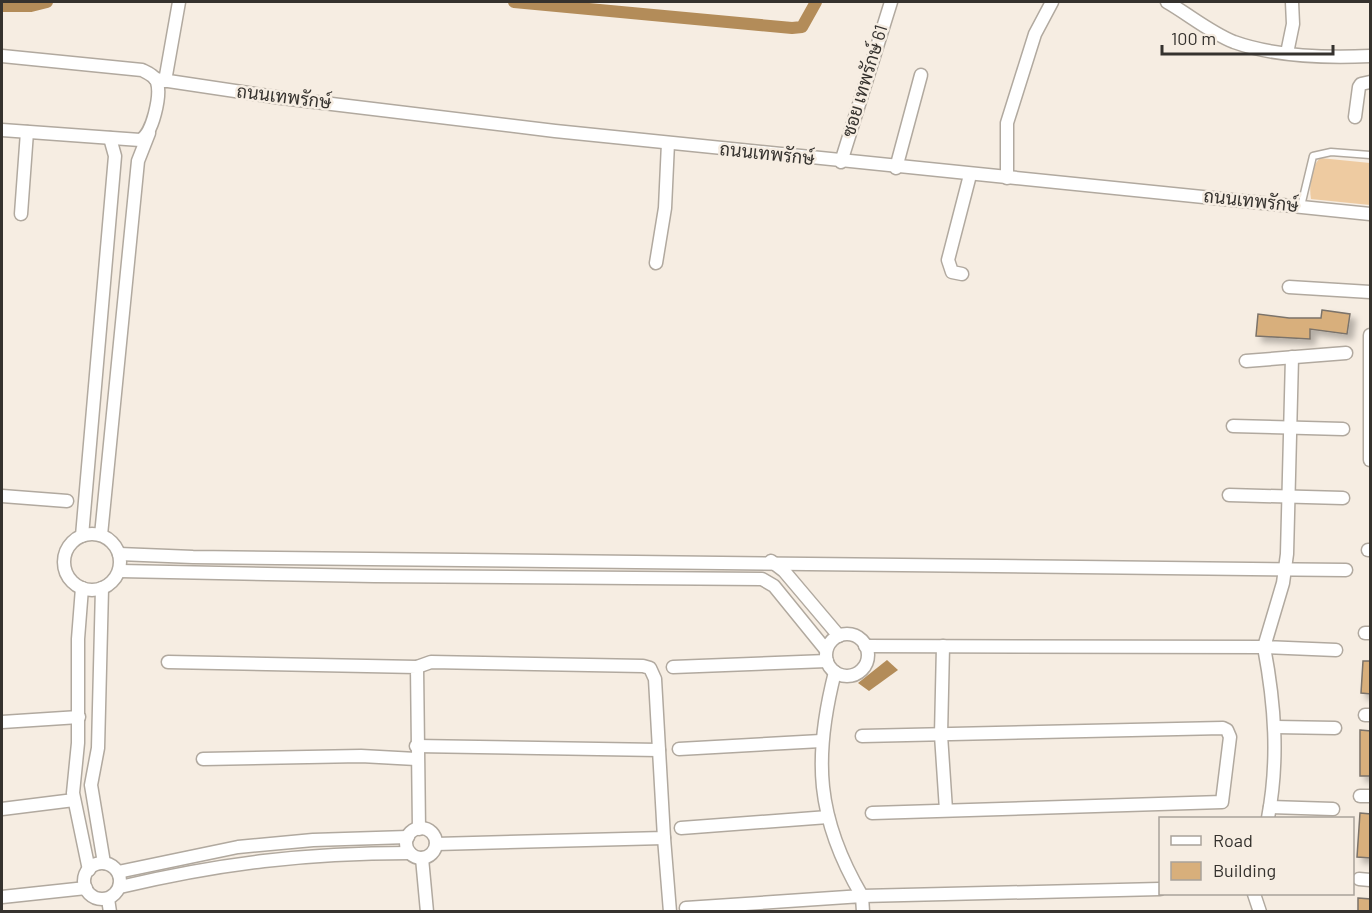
<svg xmlns="http://www.w3.org/2000/svg" width="1372" height="913" viewBox="0 0 1372 913" font-family="Barlow,Sarabun,sans-serif">
<defs>
<filter id="shadow"><feDropShadow dx="5.5" dy="5.5" stdDeviation="3" flood-color="#0004"/></filter>
</defs>
<rect width="100%" height="100%" fill="#f6ede2"/>
<path fill="#eecba1" d="M1320,158L1370,163V205L1311,199C1309,186 1310,168 1320,158Z"/>
<polygon fill="#b38c59" points="887,660 898,670 869,691 858,683"/>
<g fill="none" stroke-linecap="round" stroke-linejoin="round">
<g stroke="#b38c59" stroke-width="12">
<polyline points="514,2 792,28 802,27 816,2"/>
<polyline points="2,6 31,6 47,2"/>
</g>
</g>
<g fill="#d8af7b" stroke="#7b736a" stroke-width="1.5" filter="url(#shadow)">
<polygon points="1322,310 1350,314 1347,334 1310,329 1310,339 1256,336 1258,314 1289,318 1321,318"/>
<polygon points="1363,661 1371,661 1371,694 1361,693"/>
<polygon points="1360,730 1371,731 1371,776 1360,776"/>
<polygon points="1360,813 1371,814 1371,858 1357,857"/>
<polygon points="1358,898 1371,899 1371,912 1358,912"/>
</g>
<g fill="none" stroke-linecap="round" stroke-linejoin="round">
<defs>
<polyline id="service" points="1301,206 1313,156 1331,152 1370,155"/>
<g id="minor">
<path d="M1167,2C1188,14 1211,33 1234,42C1276,57 1326,58 1370,56"/>
<polyline points="1287,53 1293,24 1292,2"/>
<path d="M2,56L142,70C148,73 155,76 157,82C161,95 153,134 140,140L2,130"/>
<polyline points="155,79 282,98 555,131 1370,214"/>
<polyline points="165,81 179,2"/>
<polyline points="1355,117 1359,87 1361,84 1370,82"/>
<polyline points="841,162 891,2"/>
<polyline points="896,168 921,75"/>
<polyline points="1007,178 1007,123 1035,34 1052,2"/>
<polyline points="21,214 27,132"/>
<polyline points="656,263 665,208 668,143"/>
<polyline points="962,274 952,272 948,260 970,175"/>
<polyline points="1289,287 1370,292"/>
<polyline points="1370,335 1370,460"/>
<polyline points="1292,357 1287,554 1283,583 1264,647 1336,650"/>
<polyline points="1246,361 1346,353"/>
<polyline points="1233,426 1343,429"/>
<polyline points="1229,495 1343,498"/>
<polyline points="2,496 67,501"/>
<circle cx="92" cy="562" r="28"/>
<polyline points="101,535 138,161 149,133"/>
<polyline points="82,536 115,156 110,138"/>
<polyline points="1368,550 1370,550"/>
<polyline points="119,554 193,557 1346,570"/>
<polyline points="771,561 784,571 839,636"/>
<polyline points="120,571 374,576 762,579 774,586 826,650"/>
<polyline points="82,588 78,639 78,743 73,793 89,870"/>
<polyline points="102,588 98,748 91,785 104,863"/>
<polyline points="1365,633 1370,633"/>
<circle cx="847" cy="655" r="21"/>
<path d="M865,646L1264,647C1275,705 1279,760 1268,818"/>
<polyline points="943,646 941,735 946,810"/>
<polyline points="168,662 417,667 419,829"/>
<polyline points="417,667 431,662 643,666 650,668 655,679 664,838 436,844"/>
<polyline points="673,667 827,661"/>
<path d="M835,672C813,758 816,818 862,896L1160,889"/>
<polyline points="1365,715 1370,715"/>
<polyline points="2,722 79,717"/>
<polyline points="1276,727 1335,728"/>
<polyline points="862,736 1223,728 1227,730 1230,737 1222,802 872,813"/>
<polyline points="416,746 659,750"/>
<polyline points="679,749 821,741"/>
<polyline points="203,759 361,756 416,759"/>
<polyline points="1360,796 1370,796"/>
<polyline points="1270,807 1333,809"/>
<polyline points="2,809 74,800"/>
<polyline points="681,828 828,817"/>
<circle cx="421" cy="843" r="15"/>
<polyline points="664,838 670,912"/>
<polyline points="422,858 427,912"/>
<circle cx="102" cy="881" r="18"/>
<polyline points="118,872 238,847 313,840 408,837"/>
<polyline points="1359,879 1370,880"/>
<path d="M120,887C221,863 306,853 410,853"/>
<polyline points="1254,894 1260,912"/>
<polyline points="2,897 86,888"/>
<polyline points="108,899 110,912"/>
<polyline points="686,908 862,896 863,912"/>
</g>
</defs>
<use href="#service" stroke="#b1a99f" stroke-width="9"/>
<use href="#minor" stroke="#b1a99f" stroke-width="15"/>
<use href="#service" stroke="#fff" stroke-width="6"/>
<use href="#minor" stroke="#fff" stroke-width="12"/>
</g>
<g text-anchor="middle" stroke-width="5" stroke-linejoin="round" paint-order="stroke">
<g font-size="18" fill="#35322e" stroke="#f6ede2">
<text transform="translate(865 81) rotate(-73)" y="6">ซอย เทพรักษ์ 61</text>
<text transform="translate(284 97) rotate(7)" y="6">ถนนเทพรักษ์</text>
<text transform="translate(767 154) rotate(6)" y="6">ถนนเทพรักษ์</text>
<text transform="translate(1251 201) rotate(6)" y="6">ถนนเทพรักษ์</text>
</g>
</g>
<rect width="1372" height="913" fill="none" stroke="#35322e" stroke-width="6"/>
<rect x="1159" y="817" width="195" height="78" fill="#f6ede2" stroke="#a9a29a" stroke-width="1.5"/>
<rect x="1171" y="836" width="30" height="9" fill="#ffffff" stroke="#a9a29a" stroke-width="1.5"/>
<text x="1213" y="847" font-size="18" fill="#35322e">Road</text>
<rect x="1171" y="862" width="30" height="18" fill="#d8af7b" stroke="#a9a29a" stroke-width="1.5"/>
<text x="1213" y="877" font-size="18" fill="#35322e">Building</text>
<path d="M1162 45v9h171v-9" fill="none" stroke="#35322e" stroke-width="3"/>
<text x="1171" y="45" font-size="18" fill="#35322e" stroke="#f6ede2" stroke-width="4.5" paint-order="stroke">100 m</text>
</svg>
